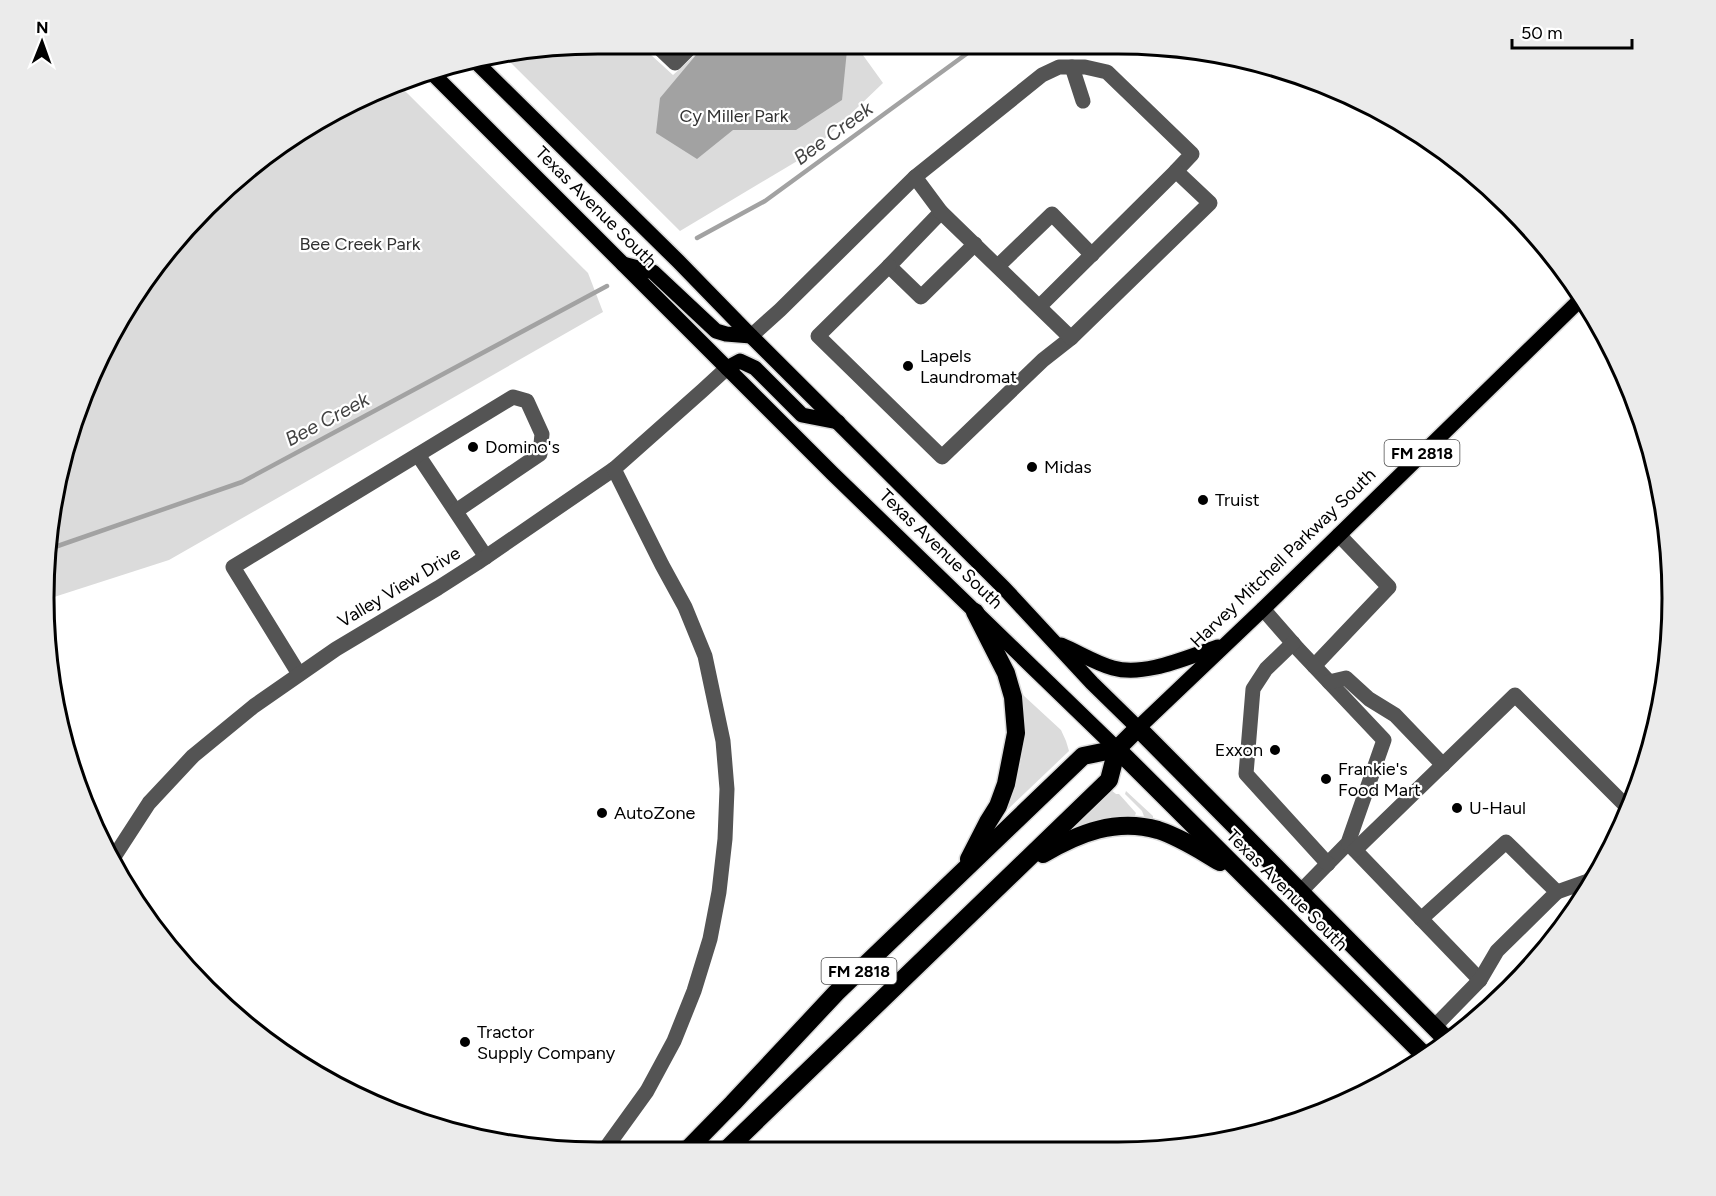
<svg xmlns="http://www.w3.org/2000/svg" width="1716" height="1196" viewBox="0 0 1716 1196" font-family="Figtree,sans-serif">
<rect width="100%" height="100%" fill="#fff"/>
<g fill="#dbdbdb">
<polygon points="598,44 639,44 673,75 707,44 855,44 883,83 809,154 680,231 504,56"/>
<polygon points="401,87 588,273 603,312 169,560 51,598 48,526 86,385 181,233 290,137"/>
<path d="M1023,695L1061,730L1066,741L1069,751L1006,811H1005C1022,770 1028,742 1020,698Z"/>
<polygon points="1111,790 1116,794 1119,794 1136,813 1134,818 1077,828 1074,827"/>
<polygon points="1126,791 1153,816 1153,820 1145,819 1142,811 1125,794"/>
</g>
<polygon fill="#a2a2a2" points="710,44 837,44 847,50 842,100 796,130 733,130 697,159 656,133 660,98 701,49"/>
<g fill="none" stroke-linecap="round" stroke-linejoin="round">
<g stroke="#a2a2a2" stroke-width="4.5">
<polyline points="697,238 765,201 980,44"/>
<polyline points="49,549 242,482 607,286"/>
</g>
<defs>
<g id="major">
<polyline points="474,60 678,261 751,336 1004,588 1092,683 1138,728 1263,609 1583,297"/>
<polyline points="432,73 832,473 1117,749"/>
<polyline points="623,264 653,272 716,331 726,334 751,336"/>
<polyline points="727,368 740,361 755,368 802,415 838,422"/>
<path d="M1061,645C1078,652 1095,663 1113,668C1145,677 1187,657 1218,647"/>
</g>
<g id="highway">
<polyline points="1117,749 1422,1053"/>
<path d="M1043,854C1079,833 1116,818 1158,830C1180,837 1201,851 1220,862"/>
<polyline points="969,859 988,822 998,806 1006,784 1016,733 1013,697 1006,673 975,612"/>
<polyline points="685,1152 733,1103 836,993 1083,756 1117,749"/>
<polyline points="724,1152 1104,785 1109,780 1117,749 1138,728 1444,1037"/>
</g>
</defs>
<use href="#major" stroke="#dbdbdb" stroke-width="18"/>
<use href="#highway" stroke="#dbdbdb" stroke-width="21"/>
<g stroke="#545454" stroke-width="15">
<polyline points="655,44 675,63 694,44"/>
<polyline points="1072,67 1083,101"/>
<polyline points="915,177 1042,75 1059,67 1085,67 1107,72 1192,154 1176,171"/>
<polyline points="941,212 889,266 921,297 975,244"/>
<polyline points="889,266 818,336 942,457 1043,360 1071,338"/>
<polyline points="998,266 1052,214 1092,255"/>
<polyline points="751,336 780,310 915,177 941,212 1071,338 1210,203 1176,171 1039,307"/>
<polyline points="418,455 486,557"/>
<polyline points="1263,609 1298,649 1384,740 1348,843 1300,892"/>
<polyline points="1293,643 1266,669 1253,689 1246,774 1328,864"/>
<polyline points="1314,666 1389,587 1339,535"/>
<polyline points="299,674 233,567 513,397 527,401 542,434 540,454 456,511"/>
<polyline points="1329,682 1346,678 1369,699 1395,715 1443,765"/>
<polyline points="1349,844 1480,980"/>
<polyline points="1355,850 1515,695 1630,810"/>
<polyline points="112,860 149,803 193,756 254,706 336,649 438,588 477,563 614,469 703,390 727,368"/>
<polyline points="1557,892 1588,881 1598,871"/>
<polyline points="1421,919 1506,842 1557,892 1497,951 1480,980 1434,1027"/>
<polyline points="603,1152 647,1091 674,1041 694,991 710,939 719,892 725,839 727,789 723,741 705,656 685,607 662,565 614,469"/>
</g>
<use href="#major" stroke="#000" stroke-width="15"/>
<use href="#highway" stroke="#000" stroke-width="18"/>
</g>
<g fill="#000" stroke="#fff" stroke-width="2">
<circle cx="908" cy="366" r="6"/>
<circle cx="473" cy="447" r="6"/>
<circle cx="1032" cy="467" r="6"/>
<circle cx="1203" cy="500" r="6"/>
<circle cx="1275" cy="750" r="6"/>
<circle cx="1326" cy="779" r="6"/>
<circle cx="1457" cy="808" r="6"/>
<circle cx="602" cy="813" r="6"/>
<circle cx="465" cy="1042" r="6"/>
</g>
<g text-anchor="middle" stroke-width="4.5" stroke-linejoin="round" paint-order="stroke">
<g fill="#fff" stroke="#4c4c4c" stroke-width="1.5">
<rect x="1384.5" y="440" width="75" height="26" rx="4.5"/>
<rect x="821.5" y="958" width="75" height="26" rx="4.5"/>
</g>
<g font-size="16" font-weight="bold" fill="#000">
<text x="1422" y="459">FM 2818</text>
<text x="859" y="977">FM 2818</text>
</g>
<g font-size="18" fill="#323232" stroke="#fff">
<text x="734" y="122">Cy Miller Park</text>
<text x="360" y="250">Bee Creek Park</text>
</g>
<g font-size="18" fill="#000" stroke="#fff">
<text transform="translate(596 207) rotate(45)" y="6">Texas Avenue South</text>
<text transform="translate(941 549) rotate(44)" y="6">Texas Avenue South</text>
<text transform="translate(1283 558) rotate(-44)" y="6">Harvey Mitchell Parkway South</text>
<text transform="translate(399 587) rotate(-31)" y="6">Valley View Drive</text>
<text transform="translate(1287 890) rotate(45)" y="6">Texas Avenue South</text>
</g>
<g font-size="18" fill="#000" stroke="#fff" text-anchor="start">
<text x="920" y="362">Lapels<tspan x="920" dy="21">Laundromat</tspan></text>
<text x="485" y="453">Domino's</text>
<text x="1044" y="473">Midas</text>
<text x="1215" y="506">Truist</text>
<text x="1263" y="756" text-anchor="end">Exxon</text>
<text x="1338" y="775">Frankie's<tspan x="1338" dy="21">Food Mart</tspan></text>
<text x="1469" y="814">U-Haul</text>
<text x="614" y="819">AutoZone</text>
<text x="477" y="1038">Tractor<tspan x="477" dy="21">Supply Company</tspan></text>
</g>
<g font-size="20" font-style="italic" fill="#434343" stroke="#fff">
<text transform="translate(833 133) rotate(-36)" y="7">Bee Creek</text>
<text transform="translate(327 419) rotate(-28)" y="7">Bee Creek</text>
</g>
</g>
<path d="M0 0H1716V1196H0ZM598 54H1118A544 544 0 0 1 1662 598V598A544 544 0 0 1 1118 1142H598A544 544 0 0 1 54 598V598A544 544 0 0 1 598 54Z" fill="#ebebeb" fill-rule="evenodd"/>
<path fill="none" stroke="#000" stroke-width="3" d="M598 54H1118A544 544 0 0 1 1662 598V598A544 544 0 0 1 1118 1142H598A544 544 0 0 1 54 598V598A544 544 0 0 1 598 54Z"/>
<g transform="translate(42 42) rotate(1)" stroke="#ffffff" stroke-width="4.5" paint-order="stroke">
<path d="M0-4.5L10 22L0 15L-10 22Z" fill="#000000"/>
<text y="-9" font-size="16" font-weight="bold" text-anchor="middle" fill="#000000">N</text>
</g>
<path d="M1512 39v9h120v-9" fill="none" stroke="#000000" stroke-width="3"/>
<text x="1521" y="39" font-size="18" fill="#000000" stroke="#ffffff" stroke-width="4.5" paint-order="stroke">50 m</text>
</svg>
